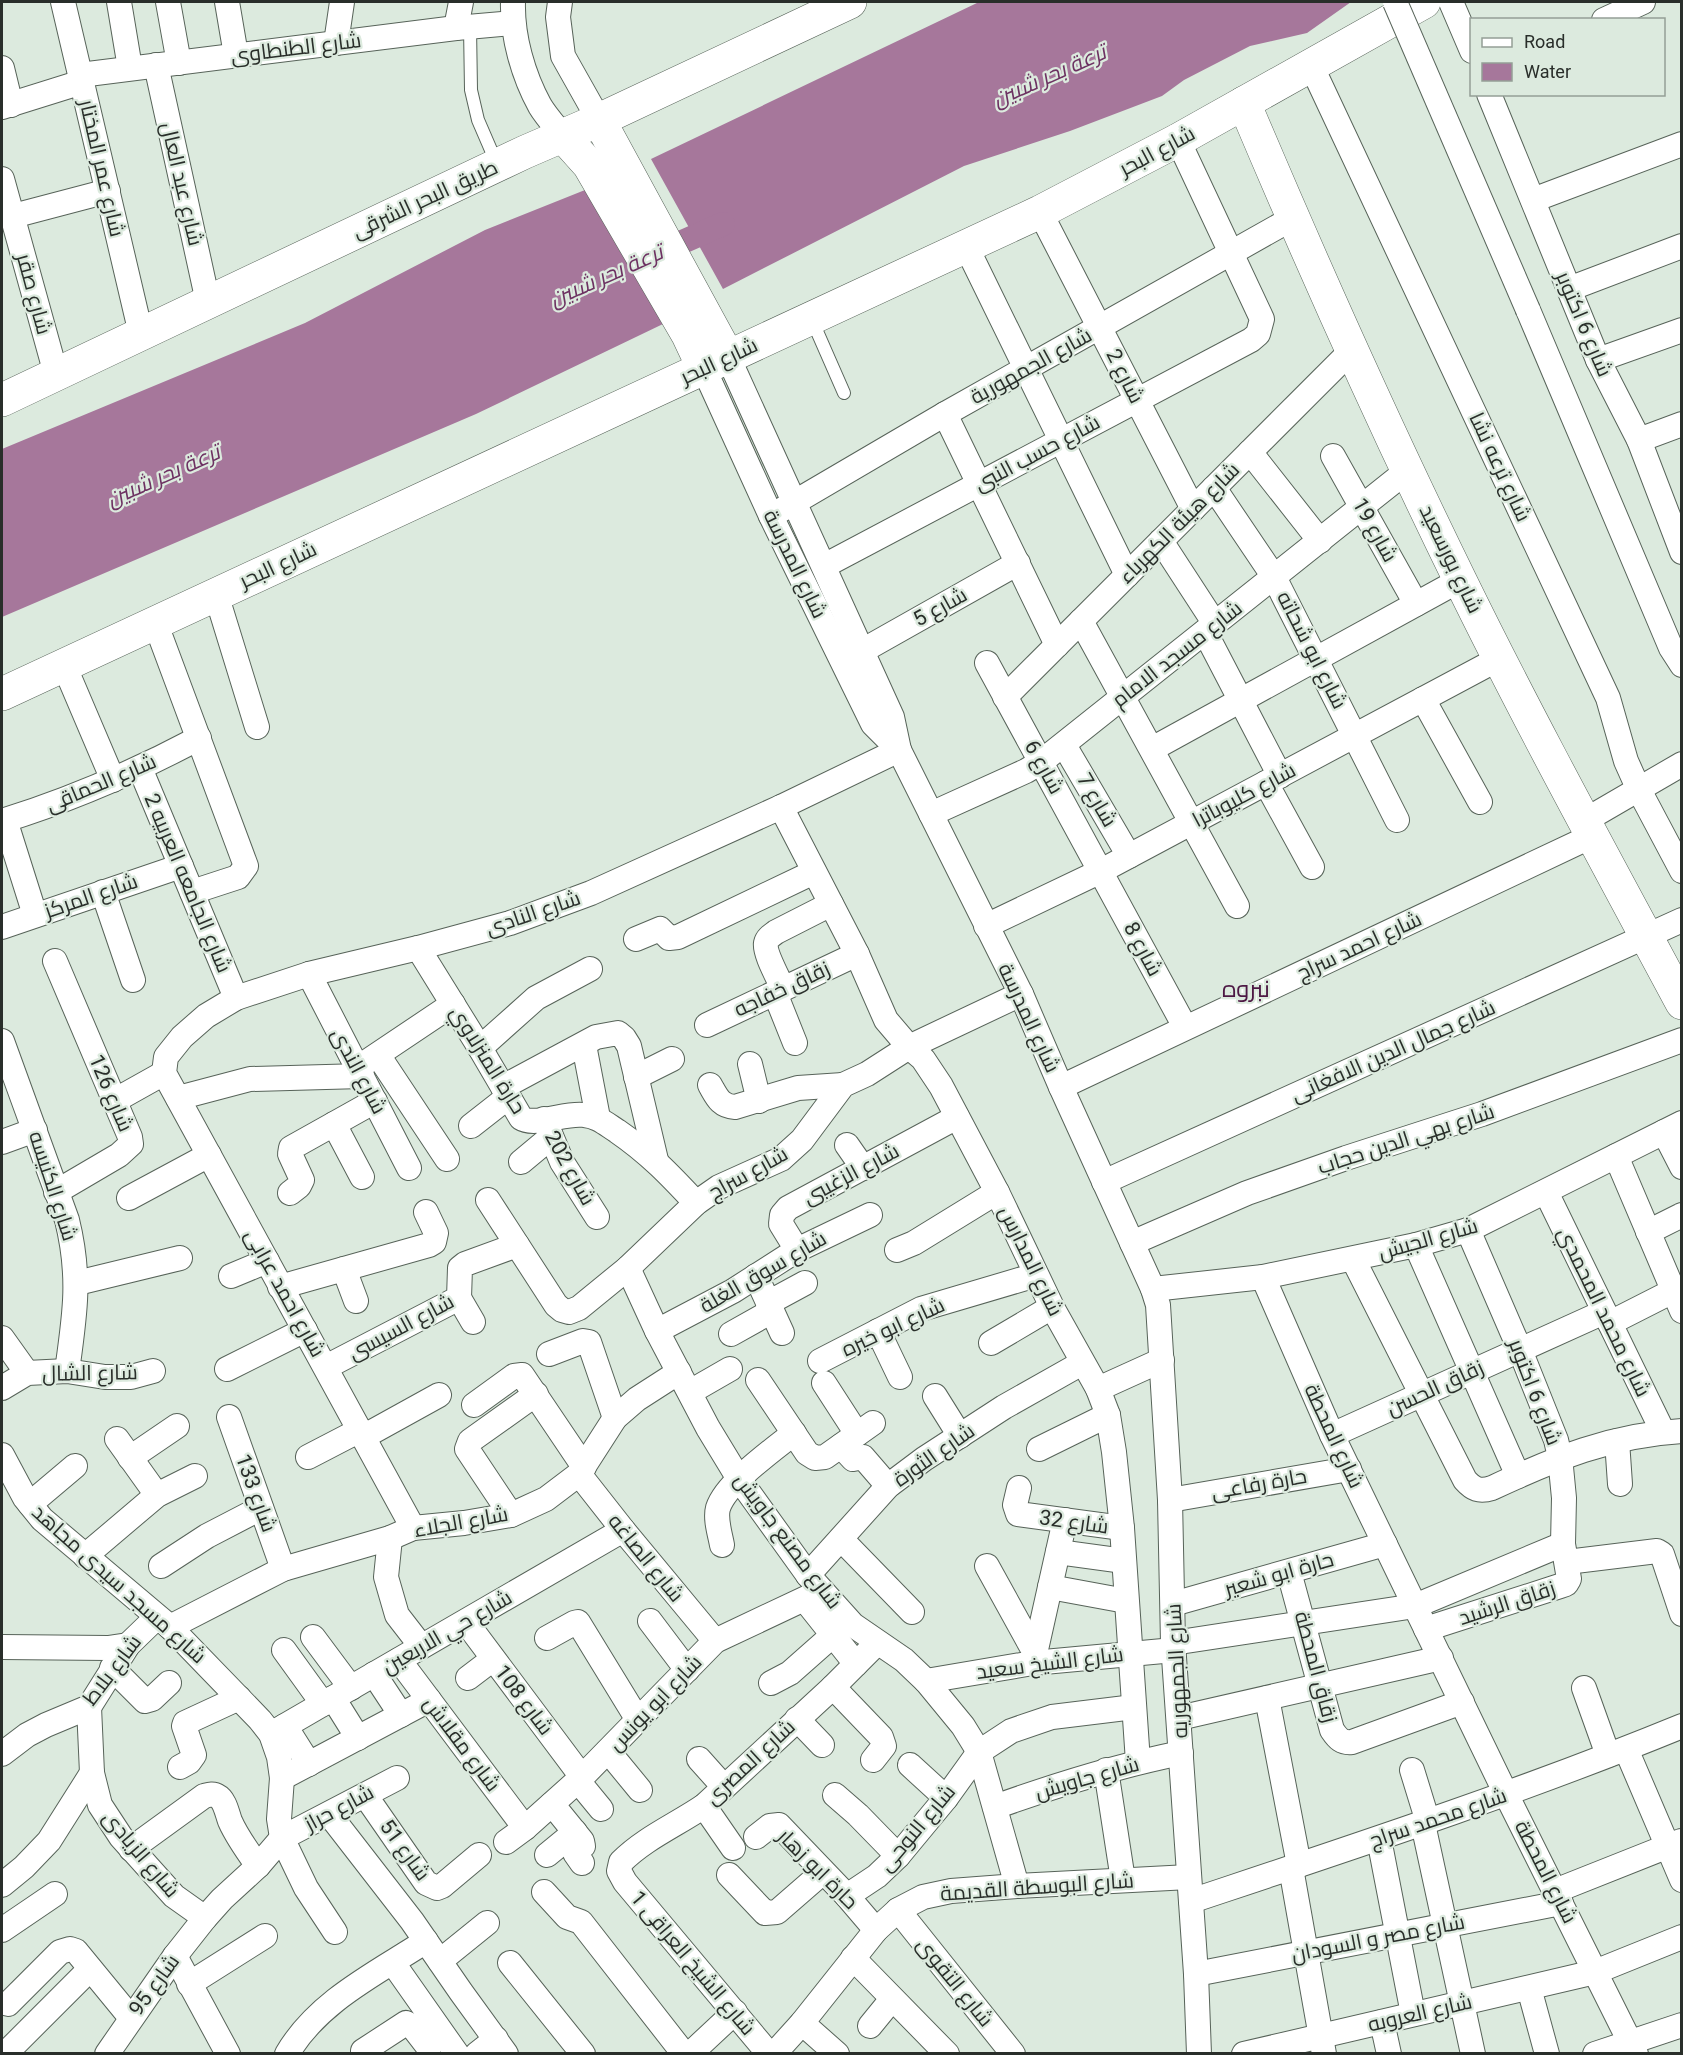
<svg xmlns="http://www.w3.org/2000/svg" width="1683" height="2055" viewBox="0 0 1683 2055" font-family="Roboto,Cairo,sans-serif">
<rect width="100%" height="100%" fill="#dceade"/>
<g fill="#a6779b">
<polygon points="979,2 1351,2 1307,33 1250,46 1184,80 1162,96 1070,131 964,166 723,289 651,159"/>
<polygon points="595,186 663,324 476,414 2,617 2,449 305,323 485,230"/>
</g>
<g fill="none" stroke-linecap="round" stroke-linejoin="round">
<polyline stroke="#a6779b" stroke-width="24" points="653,255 723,224"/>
<defs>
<g id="lane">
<polyline points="470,27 471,90 478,120 497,164"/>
<polyline points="812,320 844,393"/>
</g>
<g id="street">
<polyline points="63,2 141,334"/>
<polyline points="119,2 130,68"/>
<polyline points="168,2 179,63"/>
<polyline points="227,2 236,55"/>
<path d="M513,2C512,36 523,75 540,106C546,116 555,126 563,136"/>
<polyline points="560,2 558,17 563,56 599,120"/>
<polyline points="1451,2 1472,51"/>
<polyline points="1604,20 1643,2"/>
<polyline points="456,28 461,2"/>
<polyline points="336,43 342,2"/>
<polyline points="156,65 208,302"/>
<polyline points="1311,65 1608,698 1626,761 1639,790 1682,871"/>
<polyline points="2,68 11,105"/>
<polyline points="80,75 456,28 512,23"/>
<polyline points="1489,94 1598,360 1639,440 1682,552"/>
<polyline points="2,107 82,82"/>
<polyline points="2,179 56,374"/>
<polyline points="1533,200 1682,144"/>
<polyline points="1040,212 1193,509"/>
<polyline points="13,216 108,191"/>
<polyline points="966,246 1127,575"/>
<polyline points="1569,289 1682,246"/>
<polyline points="1528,310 1671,648 1682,665"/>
<polyline points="728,357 892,717 899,750 1021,994 1061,1087 1153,1289 1158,1305 1170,1500 1173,1643 1196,1974 1199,2054"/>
<polyline points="1598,360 1682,330"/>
<polyline points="704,369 771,516 873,724 899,750"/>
<polyline points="945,414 1057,645"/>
<polyline points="1639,440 1682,424"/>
<polyline points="1250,452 1320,541"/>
<polyline points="1333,456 1416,604"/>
<polyline points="1214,488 1274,577 1397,820"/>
<polyline points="771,516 945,414 1293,218"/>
<polyline points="1161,541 1215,624"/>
<polyline points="824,566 1251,340 1258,334 1262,319 1178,140"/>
<polyline points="216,594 257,727"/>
<polyline points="1081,621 1237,906"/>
<polyline points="155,622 246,866 238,877 192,892"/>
<polyline points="1205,632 1280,776"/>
<polyline points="862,651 1018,563"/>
<polyline points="987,663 1185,1027"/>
<polyline points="64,665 113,780"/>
<polyline points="1005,697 1353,349"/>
<polyline points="1423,699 1480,802"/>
<polyline points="1064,745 1129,856"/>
<polyline points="1152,749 1460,580"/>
<polyline points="140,768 236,998"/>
<polyline points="1266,783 1312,867"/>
<polyline points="781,807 857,954 886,1020 909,1047 923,1059 941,1086 997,1192 1052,1307 1098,1389 1108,1415 1114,1452 1122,1528 1138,1762"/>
<polyline points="931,814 1026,771 1041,762 1408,470"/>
<polyline points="5,820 35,915"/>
<path d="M2,821C70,800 135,772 199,738"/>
<polyline points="1584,821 1682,764"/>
<polyline points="103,892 133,980"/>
<polyline points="986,926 1101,871 1500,658"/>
<polyline points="2,927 181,866"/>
<polyline points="636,939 660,929 669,938 678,937 814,872"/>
<path d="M418,948L480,1048L521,1118C535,1127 566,1112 584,1115C597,1116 606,1124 617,1131C649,1153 670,1175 696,1203"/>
<polyline points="55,961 130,1137 131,1144 119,1155 56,1192"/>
<polyline points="309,974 409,1168"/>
<path d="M783,989C779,979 764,953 766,943C767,938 772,935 776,932L831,904"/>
<polyline points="775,993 795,1043"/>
<polyline points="707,1025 857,954"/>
<path d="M2,1041L67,1220C81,1277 75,1314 67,1371"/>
<polyline points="584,1045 598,1118"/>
<polyline points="480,1048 536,998 590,969"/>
<polyline points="378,1055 447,1159"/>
<polyline points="365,1063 453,1004"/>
<polyline points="750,1064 759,1101"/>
<polyline points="636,1077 672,1059"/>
<path d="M710,1085C717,1097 720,1106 735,1107L798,1088L843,1085"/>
<polyline points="503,1087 596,1037 618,1033 624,1038 629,1046 656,1160"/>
<polyline points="1061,1087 1592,836"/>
<polyline points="178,1098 250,1079 362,1076"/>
<polyline points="114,1101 164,1073"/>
<polyline points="544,1119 562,1162 597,1217"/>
<polyline points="334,1124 362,1177"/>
<polyline points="471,1126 508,1097"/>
<polyline points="1664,1132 1682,1167"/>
<polyline points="2,1142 35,1130"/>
<polyline points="847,1145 863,1168"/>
<polyline points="1616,1156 1682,1311"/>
<polyline points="521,1162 551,1137"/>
<polyline points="1104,1182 1682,920"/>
<polyline points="1546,1192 1663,1432"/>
<polyline points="290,1193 299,1186 302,1180 290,1154 291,1148 375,1101"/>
<polyline points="129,1198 209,1155"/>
<polyline points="488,1200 556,1305 562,1310 569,1312 579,1308 628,1268 696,1203 719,1187 781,1159 802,1140 843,1085 867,1074 909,1047 1021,994"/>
<polyline points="1648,1232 1682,1215"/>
<polyline points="1132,1243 1247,1193 1346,1158 1482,1114 1682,1040"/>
<polyline points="1416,1245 1518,1476"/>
<polyline points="797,1250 781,1224 782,1215 788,1208 957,1117"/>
<polyline points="897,1250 914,1243 997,1192"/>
<path d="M1353,1259L1465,1480C1473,1489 1479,1492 1492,1488C1554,1459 1611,1435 1682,1431"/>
<polyline points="628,1268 657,1331 708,1428 739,1479 808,1575 853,1625 904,1660 926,1681 963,1726 979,1752 1017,1886"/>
<polyline points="344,1269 356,1301"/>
<polyline points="231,1276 267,1261"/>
<polyline points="756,1276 782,1333"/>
<polyline points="1263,1277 1332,1435 1506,1794 1636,2054"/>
<polyline points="77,1283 180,1258"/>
<polyline points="280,1287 429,1245 434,1242 436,1233 426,1212"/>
<polyline points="1153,1289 1263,1277 1416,1245 1468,1230 1682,1123"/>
<polyline points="459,1298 473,1322"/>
<polyline points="768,1303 805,1283"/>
<polyline points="1610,1323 1673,1291"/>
<polyline points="657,1331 733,1291 797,1250 870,1215"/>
<polyline points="878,1331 900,1377"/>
<polyline points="731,1334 772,1311"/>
<polyline points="2,1338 27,1373"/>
<polyline points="991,1343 1052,1307"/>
<polyline points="549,1354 583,1341 589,1342 615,1418"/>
<polyline points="820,1361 921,1309 1036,1275"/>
<polyline points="326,1367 459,1298 460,1268 465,1264 517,1245"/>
<polyline points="227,1369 305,1330"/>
<polyline points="758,1380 807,1453 815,1458 825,1457 873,1423"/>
<polyline points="824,1383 857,1434"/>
<polyline points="2,1388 27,1373 67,1371 105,1377 131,1377 153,1371"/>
<polyline points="1098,1389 1162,1360"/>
<polyline points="690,1392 730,1369"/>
<polyline points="935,1396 960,1436"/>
<polyline points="474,1405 514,1376 522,1375 584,1467"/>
<polyline points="229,1417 283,1569"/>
<polyline points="1332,1435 1604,1312"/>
<polyline points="363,1437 439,1395"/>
<polyline points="117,1439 157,1495"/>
<polyline points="1617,1441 1620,1484"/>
<polyline points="841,1446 853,1459 863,1457 888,1486"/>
<polyline points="1039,1449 1108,1415"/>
<polyline points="2,1455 25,1498 42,1519 170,1627 260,1720 271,1734 279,1757 282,1778 279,1819 282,1838 306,1888 335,1932"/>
<polyline points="308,1457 360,1430"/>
<polyline points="130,1458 177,1426"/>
<polyline points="579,1474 623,1530 715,1641"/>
<polyline points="1019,1488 1015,1505 1018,1514 1122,1528"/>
<polyline points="1170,1500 1349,1469"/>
<polyline points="30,1504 75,1466"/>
<polyline points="511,1515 467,1449 470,1441 536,1394"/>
<polyline points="413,1528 164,1073 166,1057 182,1037 206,1016 236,998 309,974 418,948 510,923 591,893 781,807 899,750"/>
<polyline points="390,1538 386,1577 397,1615 421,1646"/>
<polyline points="841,1539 912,1612"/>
<path d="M722,1545C720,1534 715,1519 718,1508C726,1483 773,1450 794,1433"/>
<polyline points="1058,1552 1124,1561"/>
<polyline points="85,1556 157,1495 195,1476"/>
<polyline points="1567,1562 1657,1551 1662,1554 1682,1614"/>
<polyline points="161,1566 207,1536 261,1508"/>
<polyline points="987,1566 1035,1653"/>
<path d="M1289,1572L1332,1730C1338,1739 1342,1743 1352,1742L1462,1702"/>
<polyline points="808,1575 888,1486 924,1459 1004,1407 1082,1363"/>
<polyline points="1050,1587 1126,1601"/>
<polyline points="805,1600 856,1664"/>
<polyline points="1173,1604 1385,1544"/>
<polyline points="650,1621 687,1670"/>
<polyline points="466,1622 582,1777"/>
<polyline points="170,1627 283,1569 390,1538 413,1528 464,1523 511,1515 546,1499 579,1474 615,1418 637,1399 679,1372"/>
<polyline points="1426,1629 1560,1586 1566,1584 1569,1579 1563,1544 1564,1498 1560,1457 1556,1440 1520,1350 1468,1230"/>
<polyline points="313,1637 351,1688"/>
<polyline points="547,1638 574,1623 578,1622 638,1720"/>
<polyline points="1173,1643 1415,1606 1563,1544"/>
<polyline points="2,1647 108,1648 128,1645"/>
<polyline points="284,1650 323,1704"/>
<polyline points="399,1660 525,1828"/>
<polyline points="1033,1663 1065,1520"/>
<polyline points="112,1668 145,1701 152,1699 169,1683"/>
<polyline points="374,1674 401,1715"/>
<polyline points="468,1678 493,1659"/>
<polyline points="926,1681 1033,1663 1174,1650"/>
<polyline points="771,1683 790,1673 833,1635"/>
<polyline points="833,1687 881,1737 884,1746 873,1760"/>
<polyline points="1584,1688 1608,1755"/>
<polyline points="333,1698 358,1738"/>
<polyline points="1267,1698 1299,1865"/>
<polyline points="89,1707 92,1773 100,1805 121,1837 174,1896 205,1918"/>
<polyline points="1179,1718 1441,1658"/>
<polyline points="797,1719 822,1745"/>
<polyline points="285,1726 309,1764"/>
<polyline points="271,1734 623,1530"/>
<polyline points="1626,1749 1682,1880"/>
<polyline points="608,1751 640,1790"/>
<polyline points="2,1754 27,1735 46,1725 89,1707 128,1645 157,1617"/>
<polyline points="699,1759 724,1787"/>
<polyline points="910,1765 946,1798"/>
<polyline points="180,1767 189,1762 194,1755 184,1726 185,1723 239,1698"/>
<polyline points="1106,1770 1123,1880"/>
<polyline points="1412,1770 1428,1822"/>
<polyline points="282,1778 429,1700"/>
<polyline points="578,1781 601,1809"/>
<polyline points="365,1795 426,1883 437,1888 442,1886 479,1855"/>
<polyline points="835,1795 858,1815 898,1856"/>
<polyline points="552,1804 582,1841 583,1846 575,1853 582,1863"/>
<polyline points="704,1806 733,1848"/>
<path d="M995,1807C1056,1785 1117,1766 1181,1753"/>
<polyline points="329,1814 412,1921 461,1992 506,2054"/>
<polyline points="1423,1824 1473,2054"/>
<polyline points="756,1837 770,1826 779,1825 847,1896 876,1930"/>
<polyline points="1379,1839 1413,2014"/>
<polyline points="506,1842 525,1828 582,1777 715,1641 821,1591"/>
<path d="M131,1849L204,1796C208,1795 213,1793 217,1796C225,1800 227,1813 230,1821C237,1837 248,1852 258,1866"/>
<polyline points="547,1855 575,1832"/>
<polyline points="1291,1868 1324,2054"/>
<polyline points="729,1875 765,1913 777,1912 823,1872"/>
<polyline points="2,1885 24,1867 49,1841 92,1773"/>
<polyline points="1555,1891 1681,1841"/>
<polyline points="544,1892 567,1917 581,1922 684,2054"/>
<polyline points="847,1896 877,1876 898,1856 946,1798 979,1752 1011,1731 1052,1717 1134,1707"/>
<path d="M1191,1901C1356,1846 1521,1792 1682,1726"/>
<polyline points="898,1910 1013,2054"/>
<polyline points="2,1930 55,1894"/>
<polyline points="175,1956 228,2054"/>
<polyline points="853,1958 947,2054"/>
<polyline points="440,1961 487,1923"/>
<polyline points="393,1963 457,2054"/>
<polyline points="510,1963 583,2054"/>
<polyline points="1196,1974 1561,1903"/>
<polyline points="189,1984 265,1936"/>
<polyline points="1529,1988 1547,2054"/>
<polyline points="8,2004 60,1952 70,1949 76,1951 131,2018"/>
<polyline points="1382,2022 1389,2054"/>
<polyline points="802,2023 837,2054"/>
<polyline points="870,2026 892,1999"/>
<polyline points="363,2051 406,2023 412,2026 429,2048"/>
<polyline points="5,2054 90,1969"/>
<polyline points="107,2054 175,1956 205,1918 222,1899 258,1866 282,1838 397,1778"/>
<path d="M287,2054C318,2001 377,1973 426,1941"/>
<polyline points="477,2054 496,2039"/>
<polyline points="690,2054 735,2012"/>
<path d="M769,2054L625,1882L619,1871L621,1862C645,1838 676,1825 704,1806L833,1687L877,1643"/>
<polyline points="774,2054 802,2023 876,1930 898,1910 923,1897 951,1891 1017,1886 1189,1877"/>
<polyline points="1244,2054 1595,1972 1682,1937"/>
<polyline points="1595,2054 1682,2025"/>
</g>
<g id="secondary">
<path d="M1244,103C1312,264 1383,423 1460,580C1530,723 1607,863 1682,1003"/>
<polyline points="599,120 728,357"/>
<polyline points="563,136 589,165 688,335 704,369"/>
<polyline points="2,400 525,152 599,120 850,2"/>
<polyline points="2,694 1040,212 1178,140 1424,2"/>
</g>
</defs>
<use href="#lane" stroke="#576359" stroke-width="14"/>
<use href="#street" stroke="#576359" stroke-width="26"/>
<use href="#secondary" stroke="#576359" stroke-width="34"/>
<use href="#lane" stroke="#fff" stroke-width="12"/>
<use href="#street" stroke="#fff" stroke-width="24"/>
<use href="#secondary" stroke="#fff" stroke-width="33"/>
<defs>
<polyline id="street-bridge" points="1395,2 1528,310"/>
</defs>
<use href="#street-bridge" stroke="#576359" stroke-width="26" stroke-linecap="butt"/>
<use href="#street-bridge" stroke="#fff" stroke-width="24"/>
</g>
<g text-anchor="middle" stroke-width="4.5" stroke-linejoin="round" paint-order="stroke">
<g font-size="21" fill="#292e2a" stroke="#dceade">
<text transform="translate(296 48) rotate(-7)" y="7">شارع الطنطاوى</text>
<text transform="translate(1157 151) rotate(-28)" y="7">شارع البحر</text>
<text transform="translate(102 168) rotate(77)" y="7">شارع عمر المختار</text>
<text transform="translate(182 184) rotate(77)" y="7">شارع عبد العال</text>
<text transform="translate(425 199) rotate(-25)" y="7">طريق البحر الشرقى</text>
<text transform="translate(34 294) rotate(75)" y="7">شارع صقر</text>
<text transform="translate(1584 324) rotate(67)" y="7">شارع 6 اكتوبر</text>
<text transform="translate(719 361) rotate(-25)" y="7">شارع البحر</text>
<text transform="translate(1031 366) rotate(-29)" y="7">شارع الجمهورية</text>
<text transform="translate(1125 376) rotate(63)" y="7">شارع 2</text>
<text transform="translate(1037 453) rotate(-28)" y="7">شارع حسب النبى</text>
<text transform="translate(1500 467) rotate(65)" y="7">شارع ترعه نشا</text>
<text transform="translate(1179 523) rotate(-45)" y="7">شارع هيئة الكهرباء</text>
<text transform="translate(1375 530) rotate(61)" y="7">شارع 19</text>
<text transform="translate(1451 559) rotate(64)" y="7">شارع بورسعيد</text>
<text transform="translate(795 564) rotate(64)" y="7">شارع المدرسة</text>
<text transform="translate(278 565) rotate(-25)" y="7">شارع البحر</text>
<text transform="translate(940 607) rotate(-29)" y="7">شارع 5</text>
<text transform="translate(1312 650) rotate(63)" y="7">شارع ابو شحاته</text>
<text transform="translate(1177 654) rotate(-38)" y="7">شارع مسجد الامام</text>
<text transform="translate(1044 767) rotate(61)" y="7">شارع 6</text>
<text transform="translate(101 783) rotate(-23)" y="7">شارع الحماقى</text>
<text transform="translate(1244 795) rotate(-28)" y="7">شارع كليوباترا</text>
<text transform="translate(1097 800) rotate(60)" y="7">شارع 7</text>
<text transform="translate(188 883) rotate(67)" y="7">شارع الجامعه العربيه 2</text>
<text transform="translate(91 896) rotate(-19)" y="7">شارع المركز</text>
<text transform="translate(533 913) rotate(-19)" y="7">شارع النادى</text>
<text transform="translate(1359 946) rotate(-25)" y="7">شارع احمد سراج</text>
<text transform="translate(1143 949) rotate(62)" y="7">شارع 8</text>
<text transform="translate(782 989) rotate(-25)" y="7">زقاق خفاجه</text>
<text transform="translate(1029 1018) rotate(65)" y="7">شارع المدرسة</text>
<text transform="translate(1393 1051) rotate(-24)" y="7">شارع جمال الدين الافغانى</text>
<text transform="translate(488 1060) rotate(58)" y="7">حارة المنزلاوي</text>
<text transform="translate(359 1071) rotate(62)" y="7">شارع الندى</text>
<text transform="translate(111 1093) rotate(67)" y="7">شارع 126</text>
<text transform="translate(1406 1139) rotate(-18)" y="7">شارع بهي الدين حجاب</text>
<text transform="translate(570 1168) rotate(61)" y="7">شارع 202</text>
<text transform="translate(748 1173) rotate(-29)" y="7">شارع سراج</text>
<text transform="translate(851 1174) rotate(-28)" y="7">شارع الزغيبى</text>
<text transform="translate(53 1186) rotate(72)" y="7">شارع الكنيسه</text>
<text transform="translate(1428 1239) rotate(-16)" y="7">شارع الجيش</text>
<text transform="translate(1031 1261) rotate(64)" y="7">شارع المدارس</text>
<text transform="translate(763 1272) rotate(-30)" y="7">شارع سوق الغلة</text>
<text transform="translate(285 1293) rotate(61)" y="7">شارع احمد عرابى</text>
<text transform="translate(1604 1312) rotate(64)" y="7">شارع محمد المحمدي</text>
<text transform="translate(401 1327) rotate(-28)" y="7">شارع السيسى</text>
<text transform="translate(893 1327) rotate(-25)" y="7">شارع ابو خيره</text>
<text transform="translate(90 1373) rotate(-1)" y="7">شارع الشال</text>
<text transform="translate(1435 1388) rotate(-25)" y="7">زقاق الحسن</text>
<text transform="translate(1535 1392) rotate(69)" y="7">شارع 6 اكتوبر</text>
<text transform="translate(1334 1436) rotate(65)" y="7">شارع المحطة</text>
<text transform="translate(934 1455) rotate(-35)" y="7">شارع الثورة</text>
<text transform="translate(1259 1484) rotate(-10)" y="7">حارة رفاعى</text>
<text transform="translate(256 1493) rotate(70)" y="7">شارع 133</text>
<text transform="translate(461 1522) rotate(-10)" y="7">شارع الجلاء</text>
<text transform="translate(1074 1522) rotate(8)" y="7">شارع 32</text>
<text transform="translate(788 1541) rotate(53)" y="7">شارع مصنع جاويش</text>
<text transform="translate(646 1558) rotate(51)" y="7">شارع الصاغه</text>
<text transform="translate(1279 1574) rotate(-16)" y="7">حارة ابو شعير</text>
<text transform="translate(119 1584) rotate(42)" y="7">شارع مسجد سيدى مجاهد</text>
<text transform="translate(1507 1603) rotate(-18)" y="7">زقاق الرشيد</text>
<text transform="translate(447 1632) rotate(-30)" y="7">شارع حي الاربعين</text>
<text transform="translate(1050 1663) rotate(-7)" y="7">شارع الشيخ سعيد</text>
<text transform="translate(1316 1667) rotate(75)" y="7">زقاق المحطة</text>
<text transform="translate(112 1670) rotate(-53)" y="7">شارع بلاط</text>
<text transform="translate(1177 1671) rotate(-93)" y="7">شارع الجمهوريه</text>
<text transform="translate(524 1700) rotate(53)" y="7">شارع 108</text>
<text transform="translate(655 1703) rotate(-46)" y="7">شارع ابو يونس</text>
<text transform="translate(462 1744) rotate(53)" y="7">شارع مقلاش</text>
<text transform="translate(750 1762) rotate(-43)" y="7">شارع المصرى</text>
<text transform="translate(1087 1778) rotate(-16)" y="7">شارع جاويش</text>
<text transform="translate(339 1808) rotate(-28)" y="7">شارع حراز</text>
<text transform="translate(1438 1818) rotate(-19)" y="7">شارع محمد سراج</text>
<text transform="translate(917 1828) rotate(-50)" y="7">شارع النوحى</text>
<text transform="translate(405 1850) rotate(54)" y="7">شارع 51</text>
<text transform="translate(141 1854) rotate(50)" y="7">شارع الزيادى</text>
<text transform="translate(818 1869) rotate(45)" y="7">حارة ابو زهار</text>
<text transform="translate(1546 1872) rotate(63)" y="7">شارع المحطة</text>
<text transform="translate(1037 1887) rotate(-4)" y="7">شارع البوسطة القديمة</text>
<text transform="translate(1378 1938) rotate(-11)" y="7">شارع مصر و السودان</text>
<text transform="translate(693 1963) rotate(50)" y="7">شارع الشيخ العراقى 1</text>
<text transform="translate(955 1982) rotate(51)" y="7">شارع التقوى</text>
<text transform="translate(154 1985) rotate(-54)" y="7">شارع 95</text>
<text transform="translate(1420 2013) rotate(-13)" y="7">شارع العروبه</text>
</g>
<g font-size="22" font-style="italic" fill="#6d3162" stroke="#dceade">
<text transform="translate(1049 75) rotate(-24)" y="8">ترعة بحر شبين</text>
<text transform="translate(606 275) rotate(-24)" y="8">ترعة بحر شبين</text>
<text transform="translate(163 475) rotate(-24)" y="8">ترعة بحر شبين</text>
</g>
<g font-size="24" fill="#4d1844" stroke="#dceade">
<text x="1246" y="997">نبروه</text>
</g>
</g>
<rect width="1683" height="2055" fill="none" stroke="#292e2a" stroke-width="6"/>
<rect x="1470" y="18" width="195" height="78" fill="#dceade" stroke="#949f96" stroke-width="1.5"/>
<rect x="1482" y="38" width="30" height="9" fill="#ffffff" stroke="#949f96" stroke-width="1.5"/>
<text x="1524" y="48" font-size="18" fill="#292e2a">Road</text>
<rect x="1482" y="63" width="30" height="18" fill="#a6779b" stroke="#949f96" stroke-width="1.5"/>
<text x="1524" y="78" font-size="18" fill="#292e2a">Water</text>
</svg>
